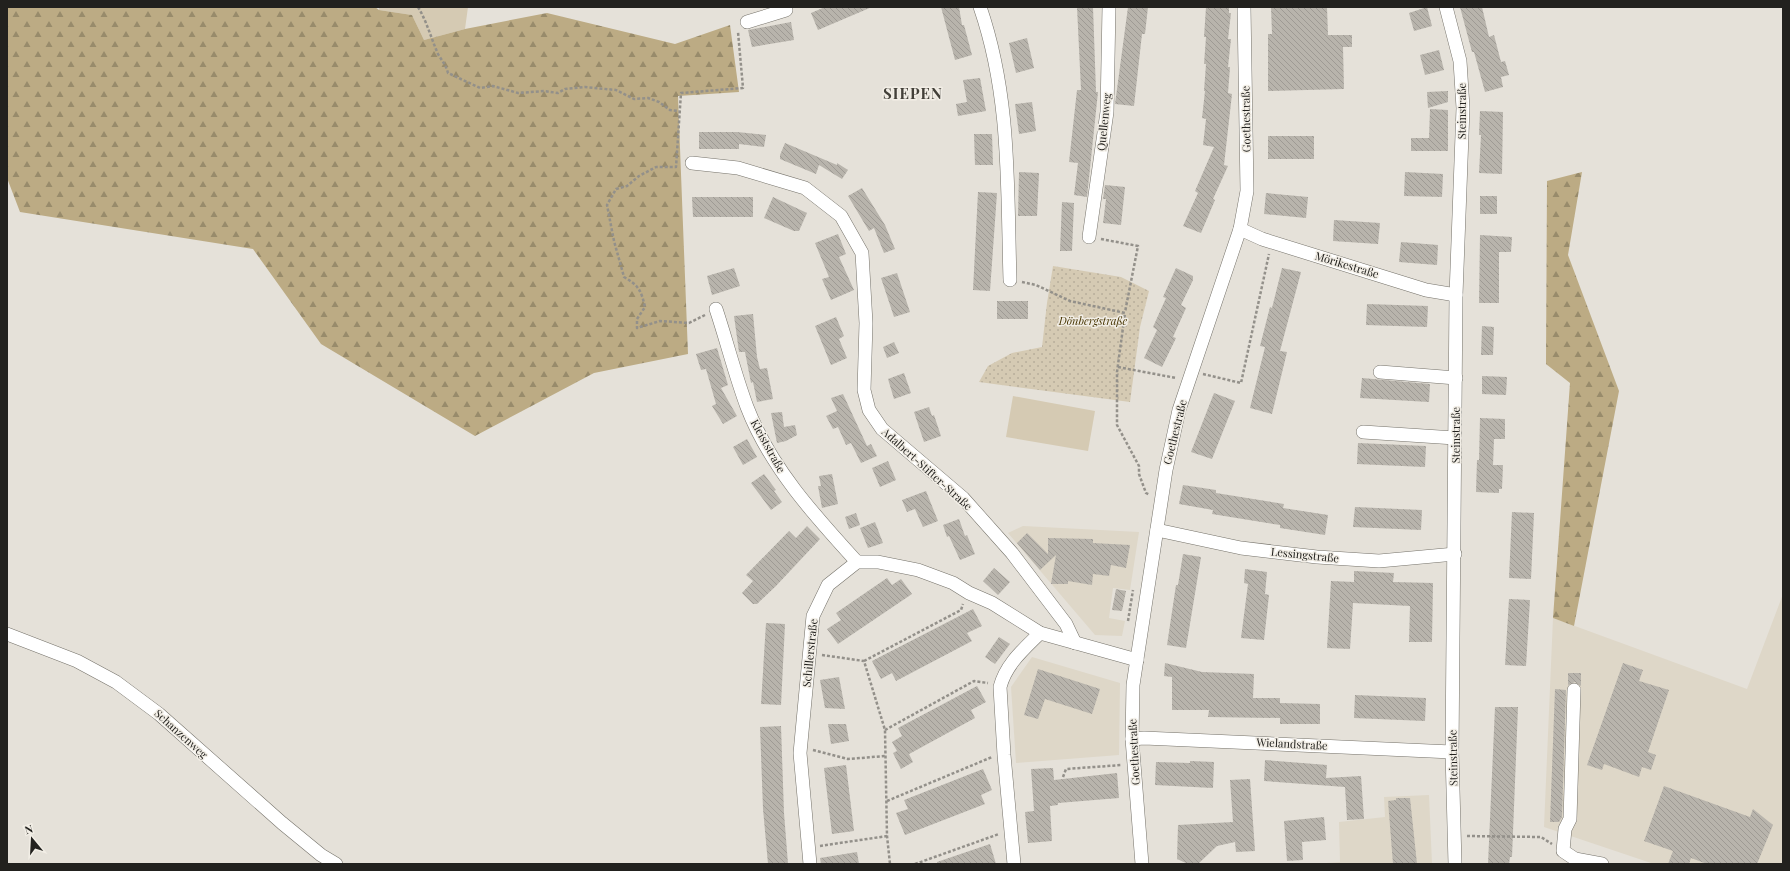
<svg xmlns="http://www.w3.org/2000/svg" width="1790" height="871" viewBox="0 0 1790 871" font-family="'Playfair Display',serif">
<defs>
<pattern id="forest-firs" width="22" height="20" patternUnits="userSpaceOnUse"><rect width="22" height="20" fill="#bcab84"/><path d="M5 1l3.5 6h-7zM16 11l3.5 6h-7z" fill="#988b6b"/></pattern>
<pattern id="park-dots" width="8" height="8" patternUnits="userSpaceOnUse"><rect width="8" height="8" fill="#d5cab3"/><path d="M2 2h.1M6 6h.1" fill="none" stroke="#b7ad9a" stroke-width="1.8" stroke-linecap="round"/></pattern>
<pattern id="building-back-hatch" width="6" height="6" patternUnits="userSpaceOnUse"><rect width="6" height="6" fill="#b8b4ac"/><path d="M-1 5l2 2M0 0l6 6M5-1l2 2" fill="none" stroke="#9e9a94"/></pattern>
</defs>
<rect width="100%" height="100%" fill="#e5e1d9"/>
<g fill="#ded7c8">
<polygon points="1023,526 1139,532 1130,590 1113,588 1109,618 1125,621 1122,636 1095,635 1008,533"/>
<polygon points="1783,594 1783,864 1654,864 1544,827 1553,618 1747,689"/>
<polygon points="1032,657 1120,683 1119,755 1016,763 1011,687"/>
<polygon points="1429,795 1432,864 1313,864 1340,862 1339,822 1385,817 1384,797"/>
</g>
<g fill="#d5cab3">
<polygon points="379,7 468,7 465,29 424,40 412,15 379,10"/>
<polygon points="1013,396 1095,411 1088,451 1006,437"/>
</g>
<g fill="url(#forest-firs)">
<polygon points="7,7 375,7 379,10 412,15 424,40 465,29 547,13 675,44 730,25 739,92 678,96 688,354 594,373 475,436 321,344 253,249 20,212 7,178"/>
<polygon points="1582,172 1568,255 1619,391 1574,626 1553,618 1570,383 1546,364 1547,181"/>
</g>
<polygon fill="url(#park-dots)" points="1053,266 1121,277 1149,291 1140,327 1130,402 979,382 988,366 1012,353 1042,347 1047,303"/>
<g fill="url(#building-back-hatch)">
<polygon points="825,7 872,7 818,30 811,13"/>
<polygon points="941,7 959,7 962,25 964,25 972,55 955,60"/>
<polygon points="1077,7 1093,7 1096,92 1098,92 1087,197 1074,195 1078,163 1069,162 1077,90 1081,90"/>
<polygon points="1128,7 1148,7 1145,34 1142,34 1134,106 1115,104"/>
<polygon points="1206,7 1229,7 1229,13 1231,13 1228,39 1231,39 1228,67 1230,67 1228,93 1232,94 1224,165 1228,166 1213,199 1215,200 1201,233 1183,226 1198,193 1195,191 1214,147 1203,145 1206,119 1202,118 1205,91 1204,91 1206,64 1204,64 1206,37 1204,37"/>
<polygon points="1271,7 1327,7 1328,35 1352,35 1352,47 1343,47 1344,89 1268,91 1268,34 1272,34"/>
<polygon points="1427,7 1432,26 1414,31 1409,13"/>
<polygon points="1460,7 1482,7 1489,37 1494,35 1501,62 1505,61 1509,75 1501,77 1503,87 1485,92 1474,52 1472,52"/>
<polygon points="791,22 794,40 752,47 748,30"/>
<polygon points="1027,38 1034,68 1016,73 1009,43"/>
<polygon points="1439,50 1444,70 1425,75 1420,55"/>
<polygon points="980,78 986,111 958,116 956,104 967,102 963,80"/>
<polygon points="1448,91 1448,102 1428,108 1427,92"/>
<polygon points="1032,102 1036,131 1019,134 1015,104"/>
<polygon points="1430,109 1448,110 1448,151 1411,151 1411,138 1429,138"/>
<polygon points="1480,111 1503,112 1502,174 1479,173 1481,135 1479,135"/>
<polygon points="699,132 737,132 766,135 764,147 739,144 739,149 699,149"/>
<polygon points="974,134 992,134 993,165 975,165"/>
<rect x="1268" y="136" width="46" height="23"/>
<polygon points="785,143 837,165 837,163 848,170 842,179 819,165 816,174 780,159 780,155"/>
<polygon points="1019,172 1039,173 1037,216 1018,216"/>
<polygon points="1405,172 1443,174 1442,197 1404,196"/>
<polygon points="1105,185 1125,187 1121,225 1103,223 1106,199 1103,199"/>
<polygon points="862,188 885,225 895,249 884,253 874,228 869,231 848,196"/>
<polygon points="978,192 997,193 990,291 973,290"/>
<polygon points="1266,193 1308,197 1306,218 1264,214"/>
<rect x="1480" y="196" width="17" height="18"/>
<polygon points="692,197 753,197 753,217 693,217"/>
<polygon points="773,197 807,213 799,231 794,231 764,218"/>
<polygon points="1062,202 1074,203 1072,251 1060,251"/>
<polygon points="1334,220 1380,223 1378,244 1333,241"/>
<polygon points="838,234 846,254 839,257 854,290 831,300 822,279 829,277 815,243"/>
<polygon points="1480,235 1512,237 1511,252 1499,252 1499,303 1479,303"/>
<polygon points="1401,242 1438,245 1437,265 1399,262"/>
<polygon points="734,268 740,286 712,295 707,276"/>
<polygon points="1176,268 1193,276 1193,280 1181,305 1186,308 1173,337 1176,338 1162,367 1144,358 1157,330 1153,327 1166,298 1163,297"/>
<polygon points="1282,268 1301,272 1280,351 1287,352 1272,414 1250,408 1265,347 1260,346 1270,307 1272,308"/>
<polygon points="897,273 910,312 894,317 881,278"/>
<rect x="997" y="301" width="31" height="18"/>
<polygon points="1367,304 1428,306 1427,327 1366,325"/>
<polygon points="753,314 757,357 760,369 767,368 773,399 757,402 753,382 751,383 745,352 739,352 734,316"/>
<polygon points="836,317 844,336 839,339 847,358 831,365 815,326"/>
<polygon points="1482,326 1494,327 1493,355 1481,355"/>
<polygon points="894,342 899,353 887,358 883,347"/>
<polygon points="717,348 728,385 721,388 737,416 723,424 712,406 716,404 706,369 701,370 696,354"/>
<polygon points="904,373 911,393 894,399 888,379"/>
<polygon points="1482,376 1507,377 1506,395 1482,394"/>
<polygon points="1362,378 1430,384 1429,402 1360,398"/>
<polygon points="1214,393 1235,401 1212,459 1191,452"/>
<polygon points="843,394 867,446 871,444 877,456 861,463 851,443 846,445 838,427 833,429 826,416 837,411 831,398"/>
<polygon points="929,407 932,416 934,415 941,436 924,442 914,412"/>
<polygon points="782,412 784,427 795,425 797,435 786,441 777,443 771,413"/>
<polygon points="1480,418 1505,419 1505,439 1494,439 1493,465 1503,465 1502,489 1499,489 1499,493 1476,492 1477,460 1479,460"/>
<polygon points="747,439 757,457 743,465 733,447"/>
<polygon points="1358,443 1426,446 1425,467 1357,464"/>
<polygon points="888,461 896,480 880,487 872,468"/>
<polygon points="764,474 776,490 774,491 782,502 771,510 751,483"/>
<polygon points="832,474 838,504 822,508 818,486 821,486 819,476"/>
<polygon points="1183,485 1216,490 1216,493 1284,504 1283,508 1328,515 1325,535 1280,528 1280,525 1212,514 1213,510 1179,504"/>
<polygon points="926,491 938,521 923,527 915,509 907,512 902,500"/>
<polygon points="1355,507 1422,510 1421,530 1353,527"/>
<polygon points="1512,512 1534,513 1531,579 1509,578"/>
<polygon points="856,513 860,525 849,529 845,517"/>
<polygon points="959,519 965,536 967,535 975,554 960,560 949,536 947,537 943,525"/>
<polygon points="875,522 883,543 868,548 860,528"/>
<polygon points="807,526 820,539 776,586 757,604 753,604 742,593 753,581 746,575 789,531 796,538"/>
<polygon points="1027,533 1048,554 1048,538 1093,539 1093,543 1130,545 1126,568 1111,565 1109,576 1093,574 1092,585 1068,581 1068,584 1051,584 1056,555 1040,570 1017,543"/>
<polygon points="1183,554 1201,557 1186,648 1167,645 1176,585 1178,585"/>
<polygon points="994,568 1010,582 998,595 983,581"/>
<polygon points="1245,569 1267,572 1265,594 1269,595 1264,640 1241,638 1248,584 1244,583"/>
<polygon points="1354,571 1394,573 1393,582 1433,583 1432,642 1409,642 1410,606 1353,603 1350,649 1327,648 1331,581 1354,582"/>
<polygon points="887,578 892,585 901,579 912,594 838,644 827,629 841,620 836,613"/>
<polygon points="1116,589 1126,591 1122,611 1112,610"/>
<polygon points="1509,599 1530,600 1526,666 1505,665"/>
<polygon points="973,609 982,626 967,633 972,641 896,681 892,673 881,679 872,661"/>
<polygon points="766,623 785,624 781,705 761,704"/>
<polygon points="999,637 1010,644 995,664 985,657"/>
<polygon points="1165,663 1202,672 1254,674 1253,698 1280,698 1280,703 1320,704 1320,724 1280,724 1280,718 1208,717 1209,710 1172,710 1172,677 1164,676"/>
<polygon points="1623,663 1643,670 1639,681 1669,690 1648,752 1656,755 1651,770 1642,767 1639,777 1604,764 1602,770 1587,765"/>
<polygon points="1038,669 1100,689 1092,714 1045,699 1038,719 1024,715"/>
<polygon points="1568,673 1581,673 1581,686 1575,682 1568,685"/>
<polygon points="839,677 845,709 825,708 820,680"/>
<polygon points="977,686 986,702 971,710 975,718 911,753 909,754 913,762 901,769 893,753 897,751 892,742 902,736 898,728"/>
<polygon points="1555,689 1566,690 1562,817 1559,822 1550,822"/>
<polygon points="1355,695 1426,698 1425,721 1354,718"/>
<polygon points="1495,707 1518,707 1512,857 1510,857 1509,864 1488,864"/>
<polygon points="828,724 846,724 849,741 831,744"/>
<polygon points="781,726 784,813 788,864 768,864 763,809 760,727"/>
<polygon points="1265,760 1327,765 1326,778 1361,776 1364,819 1347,820 1345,787 1264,781"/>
<polygon points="1190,761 1214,762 1213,788 1155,785 1156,762 1190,763"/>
<polygon points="846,765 854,831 832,834 824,768"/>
<polygon points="1053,768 1054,780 1117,773 1119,798 1058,803 1058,805 1050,806 1052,841 1028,843 1025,812 1034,811 1031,769"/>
<polygon points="983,769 992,790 981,795 985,804 905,835 896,813 908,809 904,800"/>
<polygon points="1250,779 1255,851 1236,852 1235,842 1217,846 1198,864 1188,864 1177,859 1178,825 1233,822 1230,780"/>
<polygon points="1664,786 1750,817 1753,809 1773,825 1757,864 1707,864 1691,858 1689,864 1668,864 1673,851 1644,841"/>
<polygon points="1396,798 1410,798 1417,864 1393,864 1388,801 1396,800"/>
<polygon points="1324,817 1326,840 1302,842 1303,860 1287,861 1284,821"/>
<polygon points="990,844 996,864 937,864 937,862"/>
<polygon points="857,852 859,864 821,864 820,858"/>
</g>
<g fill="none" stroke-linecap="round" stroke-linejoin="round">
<defs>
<g id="minor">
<path d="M980,7C1011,97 1007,186 1010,280"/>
<polyline points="1446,7 1460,61 1463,108 1456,295 1452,752 1455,864"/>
<polyline points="747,22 786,10"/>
<polyline points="692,163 738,168 805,188 841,216 862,253 866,323 864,390 869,410 882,429 963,498 1012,553 1066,624 1075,643"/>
<polyline points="1240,229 1262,239 1426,290 1456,295"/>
<polyline points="1089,237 1107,112 1109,7"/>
<path d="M716,309C727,342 735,375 747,407C770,467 815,516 857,562"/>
<polyline points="1380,372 1456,378"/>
<polyline points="1363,432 1455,438"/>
<polyline points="1157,530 1241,548 1317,557 1379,561 1455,554"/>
<polyline points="7,634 77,661 116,682 159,714 282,823 321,855 336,864"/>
<polyline points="1574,690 1570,819 1565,829 1563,851 1575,859 1602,864"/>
<polyline points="1132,739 1144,738 1452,752"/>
<polyline points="810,864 800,753 813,616 828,585 857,562 878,562 918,570 953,583 969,593 992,603 1040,633 1137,660"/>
<path d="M1014,864L1004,755L1000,687C1006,664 1024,649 1040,633"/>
<polyline points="1142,864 1132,739 1133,685 1166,470 1179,410 1240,229 1247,191 1244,7"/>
</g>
</defs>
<use href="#minor" stroke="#75726a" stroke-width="14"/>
<g stroke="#93908a" stroke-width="2.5" stroke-dasharray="3 2" stroke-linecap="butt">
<path d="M418,7C427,22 431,38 438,54C442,61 446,65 448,73L480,88L493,86L518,93L544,91L558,93L565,89L585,87L616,90L634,99L648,98L659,102L670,110L679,111"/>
<polyline points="1101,239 1138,246 1125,312"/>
<polyline points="1022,282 1036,285 1070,301 1125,313 1117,372 1117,425 1139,466 1139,474 1146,493 1150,495"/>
<path d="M705,315L689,323L660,321L637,328V319L645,307C641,290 639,286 624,277L614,241L607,205L616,189L627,186L639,176L656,167H676L681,93L743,88L738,32"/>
<polyline points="1118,367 1176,378"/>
<polyline points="1203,374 1241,383 1269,254"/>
<polyline points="1128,621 1133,590"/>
<polyline points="822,655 864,661 885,730 887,836 890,864"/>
<polyline points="864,661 961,610 963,604"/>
<polyline points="885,730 974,681 988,683"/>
<polyline points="813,750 848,759 885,756"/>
<polyline points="1063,777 1066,769 1122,765"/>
<polyline points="887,801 992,757"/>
<polyline points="1467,836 1541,837 1552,844"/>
<polyline points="820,846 887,836"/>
<polyline points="915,864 999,834"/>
</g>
<use href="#minor" stroke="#fff" stroke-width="13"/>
</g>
<g text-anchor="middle" stroke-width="3" stroke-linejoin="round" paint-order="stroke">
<g font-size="11" fill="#22211e" stroke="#f2eee6">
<text transform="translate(1462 111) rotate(-90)" y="4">Steinstraße</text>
<text transform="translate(1246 119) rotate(-91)" y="4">Goethestraße</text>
<text transform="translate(1104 122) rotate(-84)" y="4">Quellenweg</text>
<text transform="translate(1347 265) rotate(17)" y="4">Mörikestraße</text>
<text transform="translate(1175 432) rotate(-76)" y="4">Goethestraße</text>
<text transform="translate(1456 435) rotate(-90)" y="4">Steinstraße</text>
<text transform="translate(768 446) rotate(61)" y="4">Kleiststraße</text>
<text transform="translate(927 469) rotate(42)" y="4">Adalbert-Stifter-Straße</text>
<text transform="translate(1305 555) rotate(6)" y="4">Lessingstraße</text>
<text transform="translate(810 653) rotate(-84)" y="4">Schillerstraße</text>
<text transform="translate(181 734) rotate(42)" y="4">Schanzenweg</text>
<text transform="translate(1292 744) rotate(3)" y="4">Wielandstraße</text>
<text transform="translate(1134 752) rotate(-93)" y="4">Goethestraße</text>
<text transform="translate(1453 758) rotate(-91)" y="4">Steinstraße</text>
</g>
<g font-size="11" font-style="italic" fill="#463400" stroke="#f2eee6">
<text x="1093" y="325">Dönbergstraße</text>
</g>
<g font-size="15" font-weight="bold" letter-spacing="1" fill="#434039" stroke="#f2eee6">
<text x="913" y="99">SIEPEN</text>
</g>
</g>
<rect width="1790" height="871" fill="none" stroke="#22211e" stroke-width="16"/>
<g transform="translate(32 839) rotate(342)" stroke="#f2eee6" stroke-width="3" paint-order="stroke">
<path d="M0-3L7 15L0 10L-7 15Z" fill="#22211e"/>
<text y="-6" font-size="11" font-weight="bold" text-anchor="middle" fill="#22211e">N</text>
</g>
</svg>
